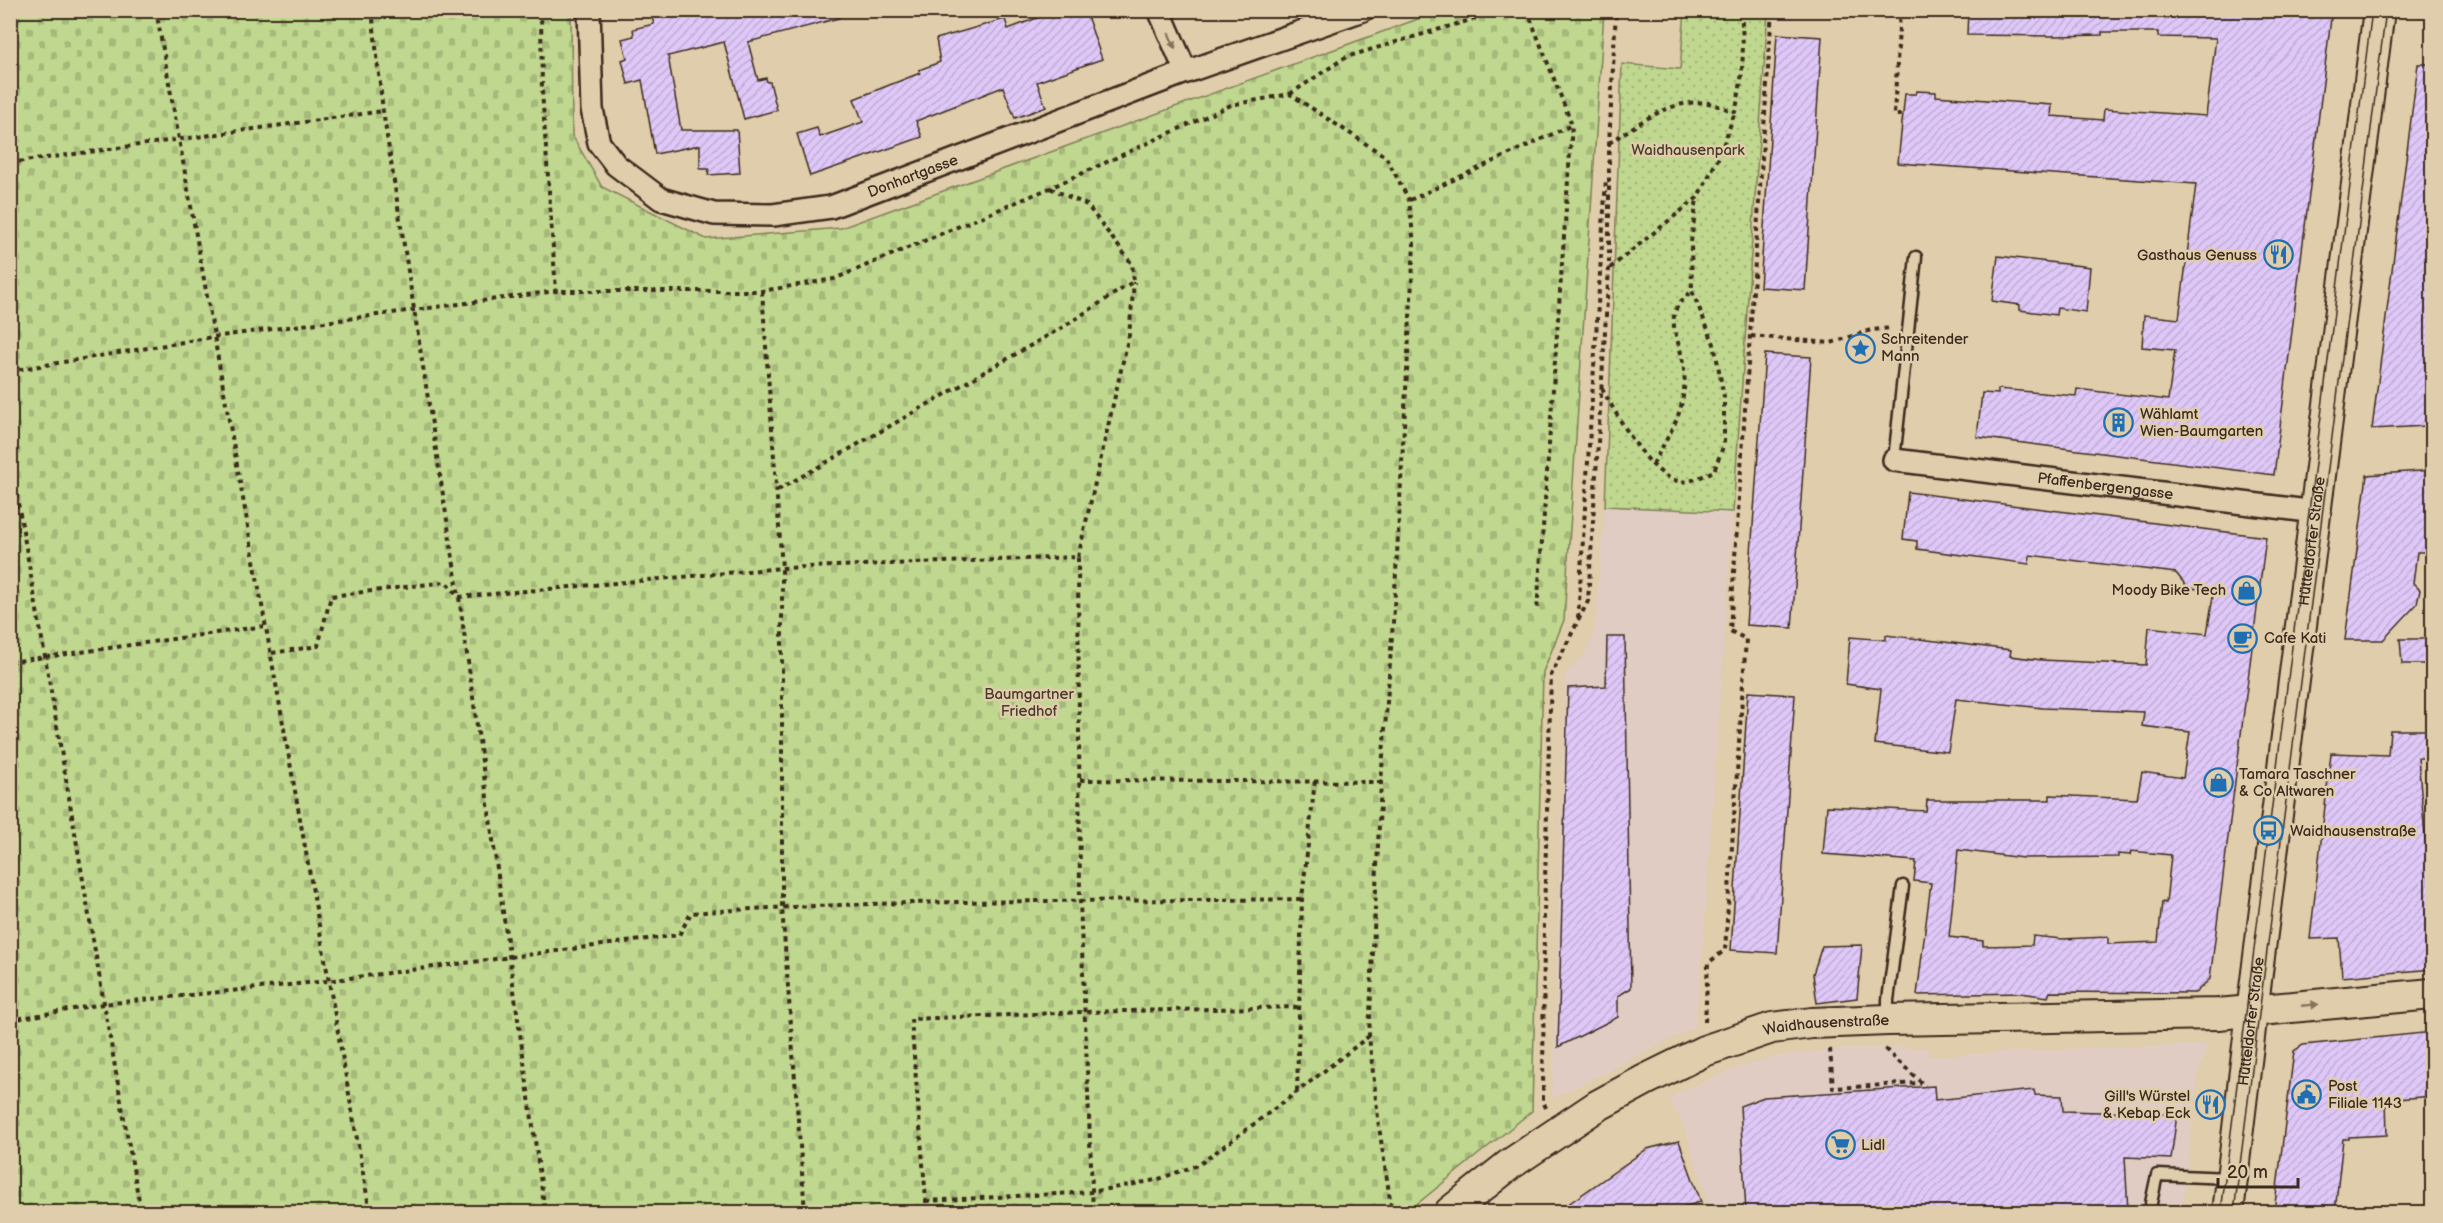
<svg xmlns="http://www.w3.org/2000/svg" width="2443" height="1223" viewBox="0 0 2443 1223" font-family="'Balsamiq Sans',sans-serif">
<defs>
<pattern id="green-dots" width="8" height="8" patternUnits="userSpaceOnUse" patternTransform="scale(1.5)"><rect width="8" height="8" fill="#bfd78e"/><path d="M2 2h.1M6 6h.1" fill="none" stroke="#a5b97a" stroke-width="1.8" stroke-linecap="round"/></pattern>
<pattern id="cemetery-stones" width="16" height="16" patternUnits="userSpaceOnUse" patternTransform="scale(1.5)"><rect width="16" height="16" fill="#bfd78e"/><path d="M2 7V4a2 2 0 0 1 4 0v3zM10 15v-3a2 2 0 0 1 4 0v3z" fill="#a5b97a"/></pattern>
<pattern id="building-hatch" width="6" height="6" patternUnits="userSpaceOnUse" patternTransform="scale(1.5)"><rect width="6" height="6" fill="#dfc8f8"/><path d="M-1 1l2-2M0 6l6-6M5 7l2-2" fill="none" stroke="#c0acd4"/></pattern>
</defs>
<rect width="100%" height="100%" fill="#e0cdab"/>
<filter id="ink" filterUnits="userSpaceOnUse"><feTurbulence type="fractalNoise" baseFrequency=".0167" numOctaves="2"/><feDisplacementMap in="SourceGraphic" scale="12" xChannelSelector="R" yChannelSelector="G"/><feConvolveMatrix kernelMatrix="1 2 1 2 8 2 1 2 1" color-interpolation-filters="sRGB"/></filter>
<g filter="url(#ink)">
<g fill="#e0ccc2">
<polygon points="1605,506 1733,512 1703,948 1695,1027 1552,1099 1565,674 1583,656 1594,634"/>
<polygon points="2208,1045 2199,1070 2182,1212 1711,1212 1682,1121 1669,1100 1679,1092 1738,1067 1779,1056 1843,1048 1927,1047 1930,1056 2080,1048"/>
</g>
<polygon fill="url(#green-dots)" stroke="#7d8056" stroke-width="1.5" points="1685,10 1768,11 1733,512 1605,506 1622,64 1680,69"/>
<polygon fill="url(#cemetery-stones)" stroke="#7d8056" stroke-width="1.5" points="10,11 571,11 572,135 602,187 706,239 841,228 1440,11 1604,11 1564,620 1543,672 1532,1111 1407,1212 11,1212"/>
<g fill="url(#building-hatch)" stroke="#3b2a1e" stroke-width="1.5" fill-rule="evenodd">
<polygon points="670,10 838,10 839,18 748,42 758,80 766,78 767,82 770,82 777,110 744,119 724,42 668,56 681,130 737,130 740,173 708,175 709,169 700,169 700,145 655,154 642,80 628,84 622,60 627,58 622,39 634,36 633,29 654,24 651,15"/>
<polygon points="1058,10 1085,10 1102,59 1037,82 1046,107 1015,118 1003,87 916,121 922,137 810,176 797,134 817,128 820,137 863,122 854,99 920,73 919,70 940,62 936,39 1005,19 1008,29"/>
<polygon points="1968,10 2332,10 2274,475 1977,437 1982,393 1998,394 1998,389 2076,396 2077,389 2168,400 2175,350 2142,347 2144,315 2179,319 2196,184 1898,163 1905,94 1916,94 1917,91 1936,92 1936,96 2052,105 2051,116 2103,120 2104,109 2206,116 2216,38 2158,37 2158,32 2102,32 2102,35 2056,36 1967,35"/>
<polygon points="1777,34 1822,37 1805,290 1760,287"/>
<polygon points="2418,64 2433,64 2433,369 2426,426 2372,429"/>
<polygon points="1998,256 2090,267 2086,312 2057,308 2056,315 2020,310 2020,305 1992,301"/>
<polygon points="1765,354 1811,357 1792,628 1746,625"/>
<polygon points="2433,470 2433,552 2417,552 2413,583 2420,590 2417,604 2383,640 2345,640 2367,475"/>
<path d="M1908,492L2266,537L2210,979L2195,993L2050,992L2048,997L2021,993L1917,995L1931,883L1914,881L1916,861L1823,854L1827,806L1926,811L1927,800H2050V795L2137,799L2142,772L2183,778L2190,732L2142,726L2144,712L2043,708L1956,699L1948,752L1875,744L1881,689L1846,684L1850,637L1886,640V635L2011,650L2010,656L2042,660L2146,665L2149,627L2207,634L2214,590L2188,588L2176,573L2030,555L2029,564L1917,549V541L1903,539ZM1958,850L2023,858L2118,857V854L2130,855L2131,851L2171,855L2166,903L2162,902L2158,942L2108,944V937L2062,939L2033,936L2032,945L1983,946V941L1949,937Z"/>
<polygon points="1607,637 1625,637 1631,988 1618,996 1618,1017 1558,1047 1568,688 1606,686"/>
<polygon points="2400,639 2433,639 2433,664 2402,664"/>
<polygon points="1748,692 1795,695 1777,953 1731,950"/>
<polygon points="2390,730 2433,730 2433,758 2418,758 2433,924 2433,969 2342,977 2339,938 2310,939 2331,753 2388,755"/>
<polygon points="1862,945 1857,998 1817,1003 1813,974 1822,946"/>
<polygon points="2433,1032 2433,1096 2386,1100 2387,1135 2349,1137 2349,1139 2343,1139 2335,1212 2274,1212 2294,1051 2303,1045"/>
<polygon points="1934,1086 1935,1100 2034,1090 2035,1095 2062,1096 2063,1111 2177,1114 2171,1159 2125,1157 2128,1212 1746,1212 1740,1106 1764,1097"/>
<polygon points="1679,1141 1701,1202 1664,1212 1557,1212 1647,1149"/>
</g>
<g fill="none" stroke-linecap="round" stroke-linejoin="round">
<defs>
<g id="lane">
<polyline points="1894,460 1916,257"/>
<polyline points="1888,1019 1888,1000 1903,886"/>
<polyline points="2151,1203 2157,1175 2229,1178"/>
</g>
<g id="street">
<path id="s1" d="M589,10L592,109L599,143L616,165L661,199L714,214L773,215L831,207L1186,72L1363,10"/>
<polyline points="1159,10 1186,72"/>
<path id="s2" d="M1894,460L2316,512"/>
</g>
<g id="secondary">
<path id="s3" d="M1450,1212L1509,1165L1597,1106L1645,1080L1704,1051L1772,1028L1812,1023L1888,1020L2218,1014L2432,994"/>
<path id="s4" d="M2228,1212L2252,1012L2379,10"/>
</g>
</defs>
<use href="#lane" stroke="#3b2a1e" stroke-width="15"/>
<use href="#street" stroke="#3b2a1e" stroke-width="26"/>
<use href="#secondary" stroke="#3b2a1e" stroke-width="34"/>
<g stroke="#3b2a1e" stroke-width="4" stroke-dasharray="4.5 4.5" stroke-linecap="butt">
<polyline points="156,10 370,1212"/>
<polyline points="372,10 383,111 459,597 545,1212"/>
<polyline points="541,10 542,91 556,291"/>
<polyline points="1527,10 1572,125 1537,611"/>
<polyline points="1900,10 1894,115 1903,115"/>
<polyline points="1290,94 1346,57 1504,10"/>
<path d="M1609,143C1639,124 1670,98 1708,103C1717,105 1727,109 1735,112C1744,77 1744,46 1741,10"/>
<polyline points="1609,145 1616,10"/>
<polyline points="10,163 383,111"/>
<polyline points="1410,200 1572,125"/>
<polyline points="1610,268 1697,198 1719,157 1735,112"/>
<polyline points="762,291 782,568 782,907 805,1212"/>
<polyline points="1751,336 1831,343 1871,330 1892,328"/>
<polyline points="10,371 213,337 556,291 762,291 834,279 1050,188 1231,105 1290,94 1386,157 1409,200 1414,244 1394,609 1381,782 1369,1036 1379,1127 1392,1212"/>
<path d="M1602,389C1616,413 1647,471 1674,480C1688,485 1702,476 1714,471L1724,444V397L1714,344L1692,291L1691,242L1697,198"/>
<path d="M10,459C56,710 95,962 141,1212"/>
<path d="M1653,464C1664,443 1680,420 1683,396C1685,386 1685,373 1683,363C1678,332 1661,315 1691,292"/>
<polyline points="778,490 1063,327 1134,281 1132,264 1087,205 1050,188"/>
<polyline points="1078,557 1129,335 1134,282"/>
<polyline points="1578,618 1606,179"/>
<polyline points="272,653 318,646 331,596 446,582 459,597 782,568 1078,557 1080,902 1093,1212"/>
<polyline points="10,662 265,626"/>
<polyline points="1080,780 1381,782"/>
<path d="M10,1020L103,1004L327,981L679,935L691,913C894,898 1098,902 1302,899"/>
<polyline points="1705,1022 1708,963 1725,950 1746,639 1730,631 1772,10"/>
<polyline points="1830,1049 1833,1088 1921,1083"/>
<polyline points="1885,1049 1925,1086"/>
<polyline points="1297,1091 1302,899 1315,780"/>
<polyline points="1546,1108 1543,1101 1544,914 1551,675 1588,601 1609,268 1609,144"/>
<polyline points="926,1201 1091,1192 1156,1180 1200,1164 1297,1092 1369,1036"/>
<polyline points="927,1212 911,1019 1084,1012 1299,1007"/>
</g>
<use href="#lane" stroke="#e0cdab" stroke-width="10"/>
<use href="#street" stroke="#e0cdab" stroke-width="21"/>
<use href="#secondary" stroke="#e0cdab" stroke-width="30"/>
<g stroke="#3b2a1e" stroke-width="1.5">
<polyline points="2221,1212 2372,10"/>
<polyline points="2234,1212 2386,10"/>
</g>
</g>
<defs><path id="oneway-solid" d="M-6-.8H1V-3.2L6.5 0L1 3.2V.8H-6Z" transform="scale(1.5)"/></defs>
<g fill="#85735d">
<use href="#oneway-solid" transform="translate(1172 41) rotate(67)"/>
<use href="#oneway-solid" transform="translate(2310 1005) rotate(-5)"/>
</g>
</g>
<defs>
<symbol id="restaurant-ring" viewBox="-11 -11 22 22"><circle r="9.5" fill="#e0cdab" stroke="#1f6fb2" stroke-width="1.5"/><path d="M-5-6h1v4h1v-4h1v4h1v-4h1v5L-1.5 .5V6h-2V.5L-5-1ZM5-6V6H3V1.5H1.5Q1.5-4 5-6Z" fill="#1f6fb2"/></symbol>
<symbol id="sight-ring" viewBox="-11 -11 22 22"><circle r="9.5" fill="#e0cdab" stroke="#1f6fb2" stroke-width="1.5"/><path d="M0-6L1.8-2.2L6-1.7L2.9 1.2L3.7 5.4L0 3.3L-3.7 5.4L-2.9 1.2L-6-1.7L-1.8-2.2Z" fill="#1f6fb2"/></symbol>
<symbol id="building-ring" viewBox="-11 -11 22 22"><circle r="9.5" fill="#e0cdab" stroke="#1f6fb2" stroke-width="1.5"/><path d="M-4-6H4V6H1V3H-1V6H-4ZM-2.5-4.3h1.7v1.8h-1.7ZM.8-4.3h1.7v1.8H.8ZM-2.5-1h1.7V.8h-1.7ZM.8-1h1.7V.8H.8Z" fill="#1f6fb2"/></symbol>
<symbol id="shop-ring" viewBox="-11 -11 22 22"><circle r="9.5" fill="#e0cdab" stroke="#1f6fb2" stroke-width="1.5"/><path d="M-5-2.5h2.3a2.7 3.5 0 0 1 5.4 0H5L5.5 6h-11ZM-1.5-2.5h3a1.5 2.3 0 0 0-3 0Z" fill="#1f6fb2"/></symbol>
<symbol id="cafe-ring" viewBox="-11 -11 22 22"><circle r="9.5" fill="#e0cdab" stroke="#1f6fb2" stroke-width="1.5"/><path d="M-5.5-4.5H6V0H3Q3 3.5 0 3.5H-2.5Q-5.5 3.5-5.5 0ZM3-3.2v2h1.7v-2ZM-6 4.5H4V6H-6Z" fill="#1f6fb2"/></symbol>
<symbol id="bus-ring" viewBox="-11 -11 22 22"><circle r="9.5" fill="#e0cdab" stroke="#1f6fb2" stroke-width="1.5"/><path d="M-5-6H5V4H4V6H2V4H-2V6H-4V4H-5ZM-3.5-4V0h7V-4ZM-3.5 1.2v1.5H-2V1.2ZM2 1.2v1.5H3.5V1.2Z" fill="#1f6fb2"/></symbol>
<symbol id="civic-ring" viewBox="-11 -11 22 22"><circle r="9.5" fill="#e0cdab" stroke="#1f6fb2" stroke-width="1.5"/><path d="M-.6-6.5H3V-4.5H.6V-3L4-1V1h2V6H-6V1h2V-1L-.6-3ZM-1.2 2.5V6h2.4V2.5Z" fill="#1f6fb2"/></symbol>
<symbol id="supermarket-ring" viewBox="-11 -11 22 22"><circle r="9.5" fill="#e0cdab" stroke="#1f6fb2" stroke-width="1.5"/><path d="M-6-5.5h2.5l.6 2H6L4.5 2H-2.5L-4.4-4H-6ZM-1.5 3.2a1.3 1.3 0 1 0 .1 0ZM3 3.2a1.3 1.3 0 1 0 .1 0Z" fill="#1f6fb2"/></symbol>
</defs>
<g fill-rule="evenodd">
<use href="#restaurant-ring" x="2262" y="238" width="33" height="33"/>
<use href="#sight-ring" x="1844" y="332" width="33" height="33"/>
<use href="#building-ring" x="2102" y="406" width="33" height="33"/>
<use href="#shop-ring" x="2230" y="574" width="33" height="33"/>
<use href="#cafe-ring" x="2226" y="622" width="33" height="33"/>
<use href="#shop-ring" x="2202" y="766" width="33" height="33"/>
<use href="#bus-ring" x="2252" y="814" width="33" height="33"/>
<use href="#civic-ring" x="2290" y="1078" width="33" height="33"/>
<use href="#restaurant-ring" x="2194" y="1088" width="33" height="33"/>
<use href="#supermarket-ring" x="1824" y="1128" width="33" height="33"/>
</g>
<g text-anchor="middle" stroke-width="5" stroke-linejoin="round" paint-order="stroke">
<g font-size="15" fill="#483b29" stroke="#e0cdab">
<text x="1688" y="155">Waidhausenpark</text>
<text x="1029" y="699">Baumgartner<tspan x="1029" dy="17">Friedhof</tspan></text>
</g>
<g font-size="15" fill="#3b2a1e" stroke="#e0cdab">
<text dy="5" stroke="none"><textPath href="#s1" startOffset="478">Donhartgasse</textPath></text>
<text dy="5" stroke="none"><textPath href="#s2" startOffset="213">Pfaffenbergengasse</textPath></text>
<text dy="5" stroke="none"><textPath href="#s4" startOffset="676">Hütteldorfer Straße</textPath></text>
<text dy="5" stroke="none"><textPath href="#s4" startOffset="192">Hütteldorfer Straße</textPath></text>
<text dy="5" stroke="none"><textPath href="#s3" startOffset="428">Waidhausenstraße</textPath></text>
</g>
<g font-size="15" fill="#3b2a1e" stroke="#e0cdab" text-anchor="start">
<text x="2257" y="260" text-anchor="end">Gasthaus Genuss</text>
<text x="1881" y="344">Schreitender<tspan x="1881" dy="17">Mann</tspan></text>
<text x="2140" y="419">Wählamt<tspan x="2140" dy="17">Wien-Baumgarten</tspan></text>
<text x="2226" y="595" text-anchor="end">Moody Bike Tech</text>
<text x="2264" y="643">Cafe Kati</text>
<text x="2239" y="779">Tamara Taschner<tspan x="2239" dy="17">&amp; Co Altwaren</tspan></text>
<text x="2290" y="836">Waidhausenstraße</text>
<text x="2328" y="1091">Post<tspan x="2328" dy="17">Filiale 1143</tspan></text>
<text x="2190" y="1101" text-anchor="end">Gill's Würstel<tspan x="2190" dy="17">&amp; Kebap Eck</tspan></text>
<text x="1861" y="1150">Lidl</text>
</g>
</g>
<rect width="2443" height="1223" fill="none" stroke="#e0cdab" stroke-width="36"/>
<rect x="18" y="18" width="2407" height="1187" fill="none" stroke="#3b2a1e" stroke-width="2" filter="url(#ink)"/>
<path d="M2218 1178v9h80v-9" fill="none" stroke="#3b2a1e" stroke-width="3"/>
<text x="2227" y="1178" font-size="18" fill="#3b2a1e" stroke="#e0cdab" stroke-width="4.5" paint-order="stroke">20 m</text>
</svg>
